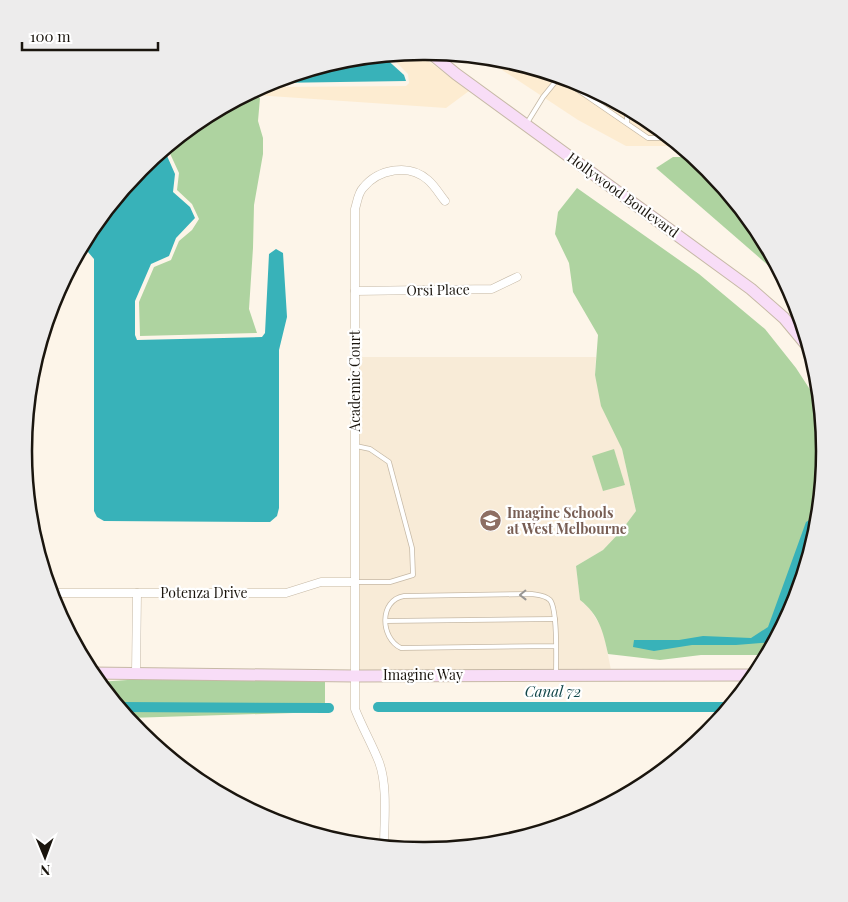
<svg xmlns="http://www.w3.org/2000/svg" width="848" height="902" viewBox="0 0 848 902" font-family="'Playfair Display',serif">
<rect width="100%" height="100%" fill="#fdf5e9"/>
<g fill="#fdecd1">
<polygon points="416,52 469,91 446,108 255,95 250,92 266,84 274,87 406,86 409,83 408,74 388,54"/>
<polygon points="481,56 502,59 577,81 647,118 681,146 626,146 578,120"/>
</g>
<polygon fill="#f8ebd7" points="355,357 596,357 595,375 622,449 636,511 621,531 603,550 576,566 580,600 590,609 603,630 612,675 354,676"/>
<g fill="#aed3a0">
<polygon points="250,92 260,98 258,121 263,138 263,154 254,205 253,248 249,309 257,333 140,336 139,302 154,267 171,260 179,241 192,230 199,219 192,204 177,190 179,173 167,147 202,118"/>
<polygon points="673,157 694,157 707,168 757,229 784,279 656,168"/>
<path d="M577,188L699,274L765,329L796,368L820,405L824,451L816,529L794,604L767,655H701L660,660L608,654C603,631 599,615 580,600L576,566L603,550L621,531L636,511L622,449L601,406L595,375L598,335L573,292L569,263L555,234L558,212Z"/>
<polygon points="614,449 625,485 603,491 592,456"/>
<polygon points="142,679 325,681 325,712 128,718 98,682"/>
</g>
<g fill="#38b2b9">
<polygon points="382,55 404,75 406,81 274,83 271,81 346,58"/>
<path d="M164,149L175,174L173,192L190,207L195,218L176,238L169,256L151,264L135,301V335L137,340L262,337L265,333L269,254L276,249L283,253L287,317L279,350V508L277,516L270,522L104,521L97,517L94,511V259L88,252L79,251C100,213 130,177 164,149Z"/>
<polygon points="818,515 816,529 794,604 773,642 736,645 692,645 654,651 633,647 634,640 679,640 703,636 751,638 768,627 806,522"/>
</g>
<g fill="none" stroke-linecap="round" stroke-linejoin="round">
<g stroke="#38b2b9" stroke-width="10">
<polyline points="119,707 329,708"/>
<polyline points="378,707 729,707"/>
</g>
<defs>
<g id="lane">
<polyline points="559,77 648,138 671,138"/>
<polyline points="596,102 597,92"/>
<polyline points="527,123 543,97 560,76"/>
<polyline points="627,123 627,108"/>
<polyline points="355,582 390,582 413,575 412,548 389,462 370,449 356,446"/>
<polyline points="386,621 555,619"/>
<path d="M555,646L401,648C380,638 379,600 404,596L532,594C538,595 545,595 550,600C558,610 556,660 556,675"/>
</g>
<g id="street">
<polyline points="355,291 492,289 517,277"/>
<polyline points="51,593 286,593 321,582 355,582"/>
<polyline points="136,673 137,593"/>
<path d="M384,847C384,822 388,786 379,762C372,744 362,727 355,709V209C357,203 358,193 363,188C378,169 409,163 428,180C435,186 440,195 445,201"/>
<polyline points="396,848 451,849"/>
</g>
<g id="secondary">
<polyline points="428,51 456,74 751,289 784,318 809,348"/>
<polyline points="91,673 354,676 756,675"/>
</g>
</defs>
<use href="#lane" stroke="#c6b9a6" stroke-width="5.5"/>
<use href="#street" stroke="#c6b9a6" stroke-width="9"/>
<use href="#secondary" stroke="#c6b9a6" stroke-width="13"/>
<use href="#lane" stroke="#fff" stroke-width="4"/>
<use href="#street" stroke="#fff" stroke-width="8"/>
<use href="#secondary" stroke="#f8ddf7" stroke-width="11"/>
</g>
<defs><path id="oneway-chevron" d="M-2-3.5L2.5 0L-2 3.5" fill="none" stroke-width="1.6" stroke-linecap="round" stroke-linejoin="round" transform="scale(1.25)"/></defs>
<use stroke="#989693" href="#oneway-chevron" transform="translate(523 595) rotate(179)"/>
<defs>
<symbol id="school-disc" viewBox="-11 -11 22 22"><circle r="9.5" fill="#8d6e63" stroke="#fff"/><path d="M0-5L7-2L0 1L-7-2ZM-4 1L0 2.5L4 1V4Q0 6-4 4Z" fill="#fff"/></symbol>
</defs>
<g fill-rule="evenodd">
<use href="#school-disc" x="478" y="508" width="25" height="25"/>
</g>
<g text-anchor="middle" stroke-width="4.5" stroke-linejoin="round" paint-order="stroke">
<g font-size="14" fill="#1a150e" stroke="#fff">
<text transform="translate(623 195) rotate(36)" y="5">Hollywood Boulevard</text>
<text transform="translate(438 290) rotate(-1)" y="5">Orsi Place</text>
<text transform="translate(355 381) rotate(-90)" y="5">Academic Court</text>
<text x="204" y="598">Potenza Drive</text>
<text x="423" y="680">Imagine Way</text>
</g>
<g font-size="14" font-weight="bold" fill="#785e54" stroke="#fff" text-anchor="start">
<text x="507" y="518">Imagine Schools<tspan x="507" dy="16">at West Melbourne</tspan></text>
</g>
<g font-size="15" font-style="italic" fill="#104548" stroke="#fff">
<text x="553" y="697">Canal 72</text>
</g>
</g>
<path d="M0 0H848V902H0ZM423 60H425A391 391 0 0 1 816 451V451A391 391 0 0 1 425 842H423A391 391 0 0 1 32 451V451A391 391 0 0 1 423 60Z" fill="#edecec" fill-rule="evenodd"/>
<path fill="none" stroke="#1a150e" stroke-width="2.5" d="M423 60H425A391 391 0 0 1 816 451V451A391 391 0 0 1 425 842H423A391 391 0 0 1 32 451V451A391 391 0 0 1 423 60Z"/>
<g transform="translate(45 857) rotate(179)" stroke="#ffffff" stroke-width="4" paint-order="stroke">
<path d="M0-4L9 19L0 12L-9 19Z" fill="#1a150e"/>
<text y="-8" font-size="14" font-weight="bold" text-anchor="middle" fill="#1a150e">N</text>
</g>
<path d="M22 42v8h136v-8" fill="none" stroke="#1a150e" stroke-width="2.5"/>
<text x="30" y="42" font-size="15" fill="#1a150e" stroke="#ffffff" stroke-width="4" paint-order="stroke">100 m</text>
</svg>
